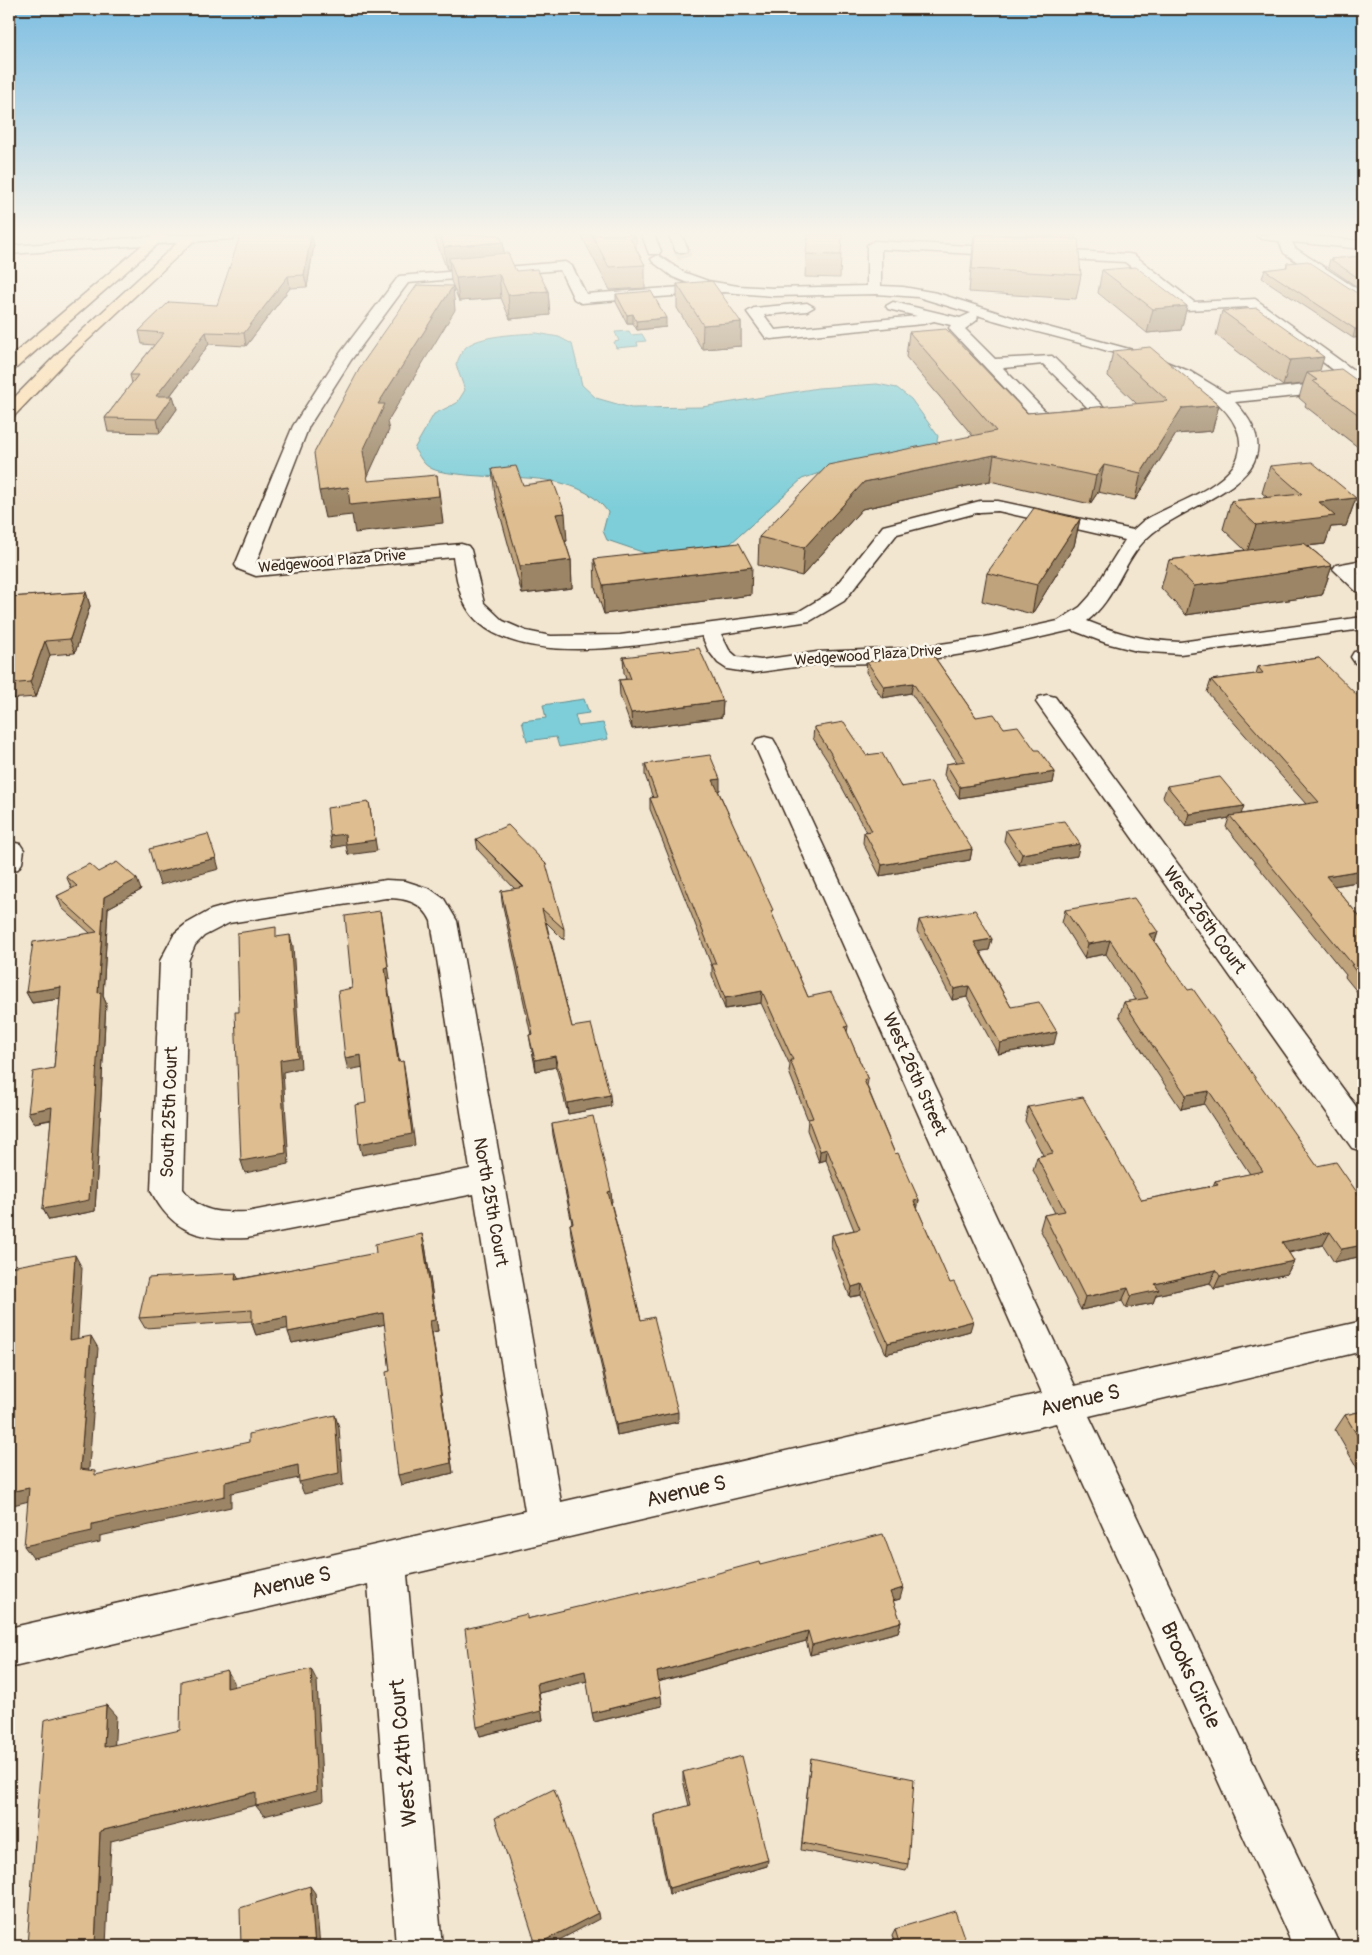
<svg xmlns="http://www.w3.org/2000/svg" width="1372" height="1955" viewBox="0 0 1372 1955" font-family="Pangolin,sans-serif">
<rect width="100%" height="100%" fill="#f2e6d1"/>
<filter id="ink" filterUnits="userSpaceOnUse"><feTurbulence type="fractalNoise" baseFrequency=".02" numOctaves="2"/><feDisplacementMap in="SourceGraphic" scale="10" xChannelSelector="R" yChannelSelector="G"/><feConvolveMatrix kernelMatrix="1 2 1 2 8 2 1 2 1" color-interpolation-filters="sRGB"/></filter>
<g filter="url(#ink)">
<g fill="#7eced9" stroke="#638c8e">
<polygon points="629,331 631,335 642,334 646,341 637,342 638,346 616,348 614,342 619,341 615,332"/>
<path d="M537,333L559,337L572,344L582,385L596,398L631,408L702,407L818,388L877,384L897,388L911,399L938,436L936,446L828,470L802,479L730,544L648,554L607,540L603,531L608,512C576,468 507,481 458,474C450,473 436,472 429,467C423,464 419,455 414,449L434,414L457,403L465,390L456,365C458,360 461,352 465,348C478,335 520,334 537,333Z"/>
<polygon points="584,699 589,713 575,715 578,726 603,723 608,739 559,747 556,737 527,741 522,721 546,718 543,705"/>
</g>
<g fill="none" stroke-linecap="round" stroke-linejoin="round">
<polyline stroke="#cdc0ad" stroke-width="15" stroke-dasharray="15 8" stroke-linecap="butt" points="681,249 685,258"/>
<defs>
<g id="minor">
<polygon points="179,235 239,235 232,239 9,254 9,246"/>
<polygon points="642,235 654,235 661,251 659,254 649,254"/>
<polygon points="669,235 681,235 688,249 686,252 676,252"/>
<polygon points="1255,235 1298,235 1363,241 1363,249 1292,242 1295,248 1363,293 1363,303 1358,302 1284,253 1279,241 1262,239"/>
<path d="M874,241L1129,254L1134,255L1194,302L1255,299L1363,377V389L1357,387L1247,307L1186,310L1125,262L881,249V286L903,287L937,293L1021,320L1144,353L1191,372L1226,393L1337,382L1343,384L1345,387L1337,392L1235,402C1307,480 1187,499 1147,538C1122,562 1116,599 1087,621C1119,634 1146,641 1180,642L1363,617V629L1180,654L1137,651L1106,643L1072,630L981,651L931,659L886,663L817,664L752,673L727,669L718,663L708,650L702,636C642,645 504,671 467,608C458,593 456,573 453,557L256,576L238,569L235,565L293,426L339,355L399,276L565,262L572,266L586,294L695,286L673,277L653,262L651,259L658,255L683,272L708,281L738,286L773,288L867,286V245ZM560,270L574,299L581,303L724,292L773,296L877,294L918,297L971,313L960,318L893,302L886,306L888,309L917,316L775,330L764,315L807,311L814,307L807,303L754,308L747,312L766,338L771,339L923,324L934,321L951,325L949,328L951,331L1037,422L1043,423L1101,417L1107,415L1109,412L1052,356L995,359L965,329L977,320L978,315C1043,338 1209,361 1237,429C1242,441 1241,454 1234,465C1216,491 1170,505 1143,521L1133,530L998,501H980L883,526L830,593L798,612L620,635L551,636L526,631L503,621L484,603L471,550L468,546L461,544L256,563L309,426L351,360L408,283ZM1043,364L1088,408L1047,413L1003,368ZM998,511L1125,540L1090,596L1080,607L1058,621L981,638L914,648L817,652L761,660L737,657L729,650L721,634L810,621L844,601L897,534L980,512Z"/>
<polygon points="1363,560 1363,572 1359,573 1363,577 1363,593 1356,591 1333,569 1336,565"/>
<polygon points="1363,651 1363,664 1355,663 1351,657 1354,652"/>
<polygon points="1047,695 1055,697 1363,1116 1363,1151 1352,1148 1036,702 1039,697"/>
<path d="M765,737L773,739L776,744L1075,1386L1363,1321V1351L1089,1416L1340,1946H1293L1056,1423L407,1575L442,1946H396L368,1584L9,1668V1628L525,1511L474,1194L247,1238C202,1240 173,1234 151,1191L160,961L175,933L186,924L211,910L236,903L386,880L405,881L430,889L444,899L457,921L561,1502L1042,1393L754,744L757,739ZM386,898C406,898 422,902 431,921L470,1169L247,1212C220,1213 199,1213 183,1189L188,961L195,945L204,936L229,923Z"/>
<polygon points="11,842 20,844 24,850 22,863 18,869 9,871 9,843"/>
</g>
<g id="major">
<polygon points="154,235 168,235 15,369 9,371 9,358"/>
<polygon points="186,235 200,235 72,355 15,415 9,417 9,403 62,349"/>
</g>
</defs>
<use href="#minor" stroke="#3b2a1e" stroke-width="3"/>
<use href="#major" stroke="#3b2a1e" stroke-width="3"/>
<use href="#minor" fill="#fbf7ec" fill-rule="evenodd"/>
<use href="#major" fill="#fcdcac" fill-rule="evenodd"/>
</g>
<g fill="#bfa37d" stroke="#3b2a1e">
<polygon points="434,235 499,235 503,242 504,254 516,271 548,291 550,315 510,319 501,298 459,301 451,281 450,270 447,270"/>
<polygon points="581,235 634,235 636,237 636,249 645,265 645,288 610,290"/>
<polygon points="974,235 1076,235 1075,238 1081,275 1076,299 969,292"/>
<polygon points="314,245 307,287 290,288 246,346 209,344 170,396 173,396 177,409 160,433 108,432 105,418 132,383 130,375 154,345 142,344 139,331 217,305"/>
<polygon points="806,254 841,255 840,278 805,277"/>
<polygon points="1363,256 1363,291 1328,267 1330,259"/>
<polygon points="1287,263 1363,337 1353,338 1262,278 1265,270 1286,268"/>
<polygon points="1102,270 1187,306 1181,330 1147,333 1098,293"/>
<polygon points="677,284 741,322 741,346 702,349 677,308"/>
<polygon points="616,294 666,327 637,330 633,323 627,323 616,302"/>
<polygon points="1222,311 1317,353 1319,371 1363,385 1363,451 1305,406 1306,404 1299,398 1303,384 1283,386 1216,335"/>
<polygon points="909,332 1027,413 1137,404 1108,376 1113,351 1219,405 1212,431 1176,434 1135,500 1098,492 1090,504 990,481 862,509 802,576 758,565 759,537 973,436 906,357"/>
<polygon points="1270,466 1356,498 1346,526 1331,527 1325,544 1308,546 1332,566 1322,595 1186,615 1161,588 1169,560 1245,550 1223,529 1231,501 1267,497 1262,493"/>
<polygon points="492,469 523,485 567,541 565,541 571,560 572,588 522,594 495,496"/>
<polygon points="1080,519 1074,546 1032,614 982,601 987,573"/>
<polygon points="594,559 751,595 604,614 595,587"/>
<polygon points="86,592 90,606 75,653 50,655 36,697 9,699 9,597"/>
<polygon points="931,652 976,717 1004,728 1035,750 1055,772 1053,783 959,798 944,775 946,764 957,762 911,693 882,698 866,672 867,662"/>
<polygon points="623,657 723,701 722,717 632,729 620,696 619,680 626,679 624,673"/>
<polygon points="1319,658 1363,881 1334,886 1363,921 1363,999 1345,977 1346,975 1226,827 1229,818 1186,826 1163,797 1167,786 1241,814 1306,804 1207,692 1211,680 1256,674 1258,667"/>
<polygon points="814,727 866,755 972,849 970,860 880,876 863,843 864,832 866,832 829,763 813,738"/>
<polygon points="645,764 720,790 718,790 808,997 848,1026 847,1032 868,1080 867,1086 895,1154 919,1200 917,1208 970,1331 886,1354 861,1295 850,1297 831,1246 832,1235 854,1230 826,1160 819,1162 807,1130 808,1120 789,1072 790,1065 761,1003 725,1009 712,975 712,967 650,809 650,798 653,798 645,775"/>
<polygon points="1006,830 1077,856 1019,865 1004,841"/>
<polygon points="476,839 564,929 564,940 546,922 572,1027 611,1106 568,1114 556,1067 536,1071 531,1046 529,1035 531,1035 502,902 501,891 515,889 478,850"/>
<polygon points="98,872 141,890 108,908 103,996 106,1003 95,1211 49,1220 43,1209 51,1120 34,1123 54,1068 60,999 32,1003 26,992 90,933 62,908 57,896 72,889 71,887 66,876"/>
<polygon points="1065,910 1158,932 1155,942 1363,1256 1334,1262 1323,1245 1289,1253 1294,1261 1287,1274 1214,1289 1210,1283 1156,1295 1153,1303 1126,1308 1122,1301 1081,1310 1040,1229 1044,1215 1055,1213 1033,1170 1037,1157 1043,1155 1025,1121 1028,1107 1142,1200 1213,1186 1215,1181 1250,1174 1204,1104 1181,1109 1119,1016 1124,1002 1136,1000 1106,954 1084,958 1062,923"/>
<polygon points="919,920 992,939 989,950 980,951 1011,1007 1054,1044 998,1054 967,997 952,1000 917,931"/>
<polygon points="552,1124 612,1202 611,1202 641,1320 678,1422 617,1435 571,1234 570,1224 572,1223 553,1135"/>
<polygon points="425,1245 438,1331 432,1332 453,1473 401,1485 390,1371 385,1324 292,1343 288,1328 256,1335 252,1324 252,1321 145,1328 139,1318 236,1273 238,1279"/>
<polygon points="1363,1411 1363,1478 1335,1430 1345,1415"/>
<polygon points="760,1565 900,1599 893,1601 901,1622 898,1632 810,1655 806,1641 658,1682 662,1706 594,1722 587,1681 539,1693 543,1720 480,1736 527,1619 640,1594"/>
<polygon points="811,1758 908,1864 906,1871 801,1850 810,1766"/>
<polygon points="683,1772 767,1866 669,1894 654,1823 654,1815 689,1806 683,1780"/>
<polygon points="895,1929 967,1946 895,1946 892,1935"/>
</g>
<g fill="#9b8566" stroke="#3b2a1e">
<polygon points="311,235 314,245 307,287 304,275"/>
<polygon points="503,242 505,265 449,258 450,270 447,270 444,247"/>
<polygon points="499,274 501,298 459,301 456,278"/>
<polygon points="288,276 290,288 246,346 244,333"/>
<polygon points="453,286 455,310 387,422 389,430 367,478 363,451 378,404"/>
<polygon points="548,291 550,315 510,319 508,295"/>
<polygon points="1187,306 1181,330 1147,333 1153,309"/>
<polygon points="633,314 633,323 627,323 627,315"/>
<polygon points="666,318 666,327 637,330 636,321"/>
<polygon points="741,322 741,346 702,349 703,325"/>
<polygon points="1355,329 1363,329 1363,337 1353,338"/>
<polygon points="206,332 209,344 160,409 156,396"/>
<polygon points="1316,351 1318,351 1316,358 1324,357 1317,380 1307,373 1303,384 1283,386 1290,360"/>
<polygon points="173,396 177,409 160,433 157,419"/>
<polygon points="1219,405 1212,431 1176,434 1135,500 1141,473 1182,408"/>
<polygon points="994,455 990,481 862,509 802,576 804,548 864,482"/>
<polygon points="1104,465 1098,492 1090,504 1096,476"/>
<polygon points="437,475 443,523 355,533 352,515 325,518 319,491"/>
<polygon points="1356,498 1346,526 1331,527 1325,544 1247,552 1256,525 1319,502"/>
<polygon points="565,513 567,541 558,542 556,514"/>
<polygon points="1080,519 1074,546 1032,614 1037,585"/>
<polygon points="571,560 572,588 522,594 520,566"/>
<polygon points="1332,566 1322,595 1186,615 1194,586"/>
<polygon points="752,567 751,595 604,614 603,585"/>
<polygon points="86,592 90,606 75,653 70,639"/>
<polygon points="45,641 50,655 36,697 30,682"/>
<polygon points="913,683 911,693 882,698 884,687"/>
<polygon points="723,701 722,717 632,729 631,713"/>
<polygon points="1055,772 1053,783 959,798 960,787"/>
<polygon points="720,779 720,790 713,791 713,780"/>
<polygon points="369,802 377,851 348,855 346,845 332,848 330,836"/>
<polygon points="1244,806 1240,817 1230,816 1229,818 1186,826 1190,814"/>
<polygon points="1080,844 1077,856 1019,865 1022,854"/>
<polygon points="972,849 970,860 880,876 882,865"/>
<polygon points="216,858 219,869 160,885 156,873"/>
<polygon points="1363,870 1363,881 1321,888 1326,876"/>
<polygon points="137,879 141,890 108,908 103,996 106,1003 95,1211 49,1220 43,1209 98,993 104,897"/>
<polygon points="380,911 382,922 390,979 387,979 401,1073 398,1062 385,968"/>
<polygon points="1158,932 1153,946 1149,934"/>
<polygon points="290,935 293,946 301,1068 283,1072 289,1164 245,1173 241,1161"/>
<polygon points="992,939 989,950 972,953 974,942"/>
<polygon points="1110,940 1106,954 1084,958 1088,944"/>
<polygon points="969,986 967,997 952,1000 954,989"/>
<polygon points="61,987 66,998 32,1003 26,992"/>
<polygon points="762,991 761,1003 725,1009 725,998"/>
<polygon points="1057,1032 1054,1044 998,1054 1000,1043"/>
<polygon points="361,1055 364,1067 348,1070 345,1058"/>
<polygon points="555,1056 556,1067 536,1071 535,1060"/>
<polygon points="403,1061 405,1072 415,1145 362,1155 359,1144"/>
<polygon points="1209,1091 1204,1104 1181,1109 1186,1095"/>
<polygon points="610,1095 611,1106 568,1114 567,1103"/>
<polygon points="52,1107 58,1118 34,1123 28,1112"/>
<polygon points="827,1149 826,1160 819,1162 820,1151"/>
<polygon points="611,1191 612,1202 609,1203 608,1192"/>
<polygon points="919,1200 917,1211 914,1201"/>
<polygon points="1330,1232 1323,1245 1276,1255 1282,1242"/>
<polygon points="422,1234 425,1245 438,1331 432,1332 453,1473 401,1485 398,1475 430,1321"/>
<polygon points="1363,1245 1363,1256 1334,1262 1342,1249"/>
<polygon points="75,1255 82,1268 77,1352 70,1340"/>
<polygon points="1294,1261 1287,1274 1214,1289 1220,1276"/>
<polygon points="1216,1270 1210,1283 1156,1295 1153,1303 1126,1308 1131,1296 1155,1284"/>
<polygon points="236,1273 240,1283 235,1280"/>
<polygon points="862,1284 861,1295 850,1297 852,1287"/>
<polygon points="1128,1288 1122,1301 1081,1310 1085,1297"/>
<polygon points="383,1313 386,1324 292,1343 288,1332"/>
<polygon points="287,1317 291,1328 256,1335 252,1324"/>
<polygon points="973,1321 970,1331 886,1354 888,1343"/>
<polygon points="91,1336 98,1348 88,1481 80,1469"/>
<polygon points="678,1412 678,1422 617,1435 616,1425"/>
<polygon points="335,1415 339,1427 343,1485 304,1494 299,1482"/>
<polygon points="298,1465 303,1477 231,1493 231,1507 100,1536 100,1542 33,1558 24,1546 225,1482"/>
<polygon points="29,1488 37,1499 9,1506 9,1492"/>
<polygon points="903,1588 900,1599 888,1602 890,1592"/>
<polygon points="901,1622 898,1632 810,1655 812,1645"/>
<polygon points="808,1631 806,1641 657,1682 657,1672"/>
<polygon points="311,1669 317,1681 323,1801 264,1816 256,1806"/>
<polygon points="227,1670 234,1682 234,1700 227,1688"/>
<polygon points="585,1671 587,1681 539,1693 543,1720 480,1736 477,1727 537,1683"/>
<polygon points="661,1696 662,1706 594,1722 592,1713"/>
<polygon points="106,1705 116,1716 114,1758 104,1747"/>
<polygon points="256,1792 264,1803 111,1841 106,1946 95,1946 100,1831"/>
<polygon points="768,1860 767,1866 669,1894 669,1888"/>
<polygon points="310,1886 315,1893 320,1946 315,1946"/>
<polygon points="598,1913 599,1919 548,1946 537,1946 536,1945"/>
</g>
<g fill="#debe91" stroke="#3b2a1e">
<polygon points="276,235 311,235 304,275 288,276 244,333 206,332 156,396 173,396 157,419 105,418 138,375 130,375 164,333 139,331 169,302 217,305 240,236"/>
<polygon points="440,235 499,235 503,242 444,247"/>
<polygon points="592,235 634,235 636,237 630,238 645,265 609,267"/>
<polygon points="808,235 842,235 841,255 806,254"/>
<polygon points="975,235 1002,235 1078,239 1081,275 972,269"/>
<polygon points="508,253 516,271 537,269 548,291 508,295 499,274 456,278 449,258"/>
<polygon points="1363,256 1363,281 1330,259"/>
<polygon points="1308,261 1360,295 1363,296 1363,329 1355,329 1265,270 1287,267 1287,263"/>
<polygon points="1136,267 1187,306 1153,309 1102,270"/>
<polygon points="712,281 741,322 703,325 677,284"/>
<polygon points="417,285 453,286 378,404 385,404 363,451 368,481 437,475 439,496 350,505 348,487 319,491 314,453 362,364"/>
<polygon points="651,291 666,318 636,321 633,314 627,315 616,294"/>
<polygon points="1257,308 1318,351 1316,351 1324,357 1290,360 1222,311"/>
<polygon points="946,329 1027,413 1168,401 1113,351 1150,347 1219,405 1182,408 1141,473 1104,465 1096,476 994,455 864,482 804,548 759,537 828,465 996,431 909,332"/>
<polygon points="1341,369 1363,385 1363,418 1313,381 1317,380 1307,373"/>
<polygon points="1312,462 1356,498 1319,502 1335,516 1256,525 1231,501 1302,494 1270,466"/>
<polygon points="516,466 523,485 553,481 565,513 556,514 571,560 520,566 492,469"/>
<polygon points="1034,508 1080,519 1037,585 987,573"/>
<polygon points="739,543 752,567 603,585 594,559"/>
<polygon points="1304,543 1332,566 1194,586 1169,560"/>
<polygon points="86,592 70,639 45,641 30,682 9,684 9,597"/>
<polygon points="699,648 723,701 631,713 619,680 631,679 623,657"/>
<polygon points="931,652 976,717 994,714 1004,728 1018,726 1035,750 1039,750 1055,772 960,787 946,764 965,761 913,683 884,687 867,662"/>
<polygon points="1319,658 1363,701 1363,870 1326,876 1363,921 1363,981 1351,965 1353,965 1230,816 1319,802 1211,680 1263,673 1258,667"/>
<polygon points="844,722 866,755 882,753 901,787 931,782 972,849 882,865 864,832 872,831 830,752 814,727"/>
<polygon points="710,755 720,779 713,780 773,910 771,911 808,997 831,992 848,1026 845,1027 868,1080 864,1080 895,1154 898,1153 919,1200 914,1201 950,1283 954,1282 973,1321 888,1343 862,1284 852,1287 832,1235 860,1229 827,1149 820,1151 808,1119 813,1118 790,1060 793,1060 762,991 725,998 712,964 716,964 650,798 657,797 645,764"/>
<polygon points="1220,777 1244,806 1190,814 1167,786"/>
<polygon points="369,802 375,840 346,844 345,834 330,836 327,808"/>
<polygon points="1064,821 1080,844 1022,854 1006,830"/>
<polygon points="508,825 546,864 564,929 542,909 572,1027 591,1024 610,1095 567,1103 555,1056 535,1060 529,1035 533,1034 501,891 524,887 476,839"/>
<polygon points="208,834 216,858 156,873 149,849"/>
<polygon points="117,862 137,879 104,897 98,993 101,992 89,1200 43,1209 52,1107 28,1112 33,1072 54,1068 61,987 26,992 33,942 97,932 57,896 77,886 66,876 89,864 98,872"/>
<polygon points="1134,898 1158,932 1149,934 1188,990 1193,989 1317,1166 1336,1162 1363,1201 1363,1245 1342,1249 1330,1232 1282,1242 1294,1261 1220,1276 1216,1270 1155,1284 1159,1290 1131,1296 1128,1288 1085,1297 1044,1215 1065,1211 1037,1157 1053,1153 1028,1107 1083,1097 1142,1200 1218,1185 1215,1181 1263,1171 1209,1091 1186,1095 1150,1042 1124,1002 1148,998 1110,940 1088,944 1065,910"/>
<polygon points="975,910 992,939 974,942 1011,1007 1039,1002 1057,1032 1000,1043 969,986 954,989 919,920"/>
<polygon points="380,911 388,967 385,968 398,1062 403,1061 412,1134 359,1144 355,1105 366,1103 361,1055 345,1058 338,991 352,988 345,916"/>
<polygon points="276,927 276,937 290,935 298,1057 280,1060 286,1153 241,1161 235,1012 239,1012 237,933"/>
<polygon points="593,1116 611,1191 608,1192 641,1320 654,1317 678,1412 616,1425 570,1224 573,1223 552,1124"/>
<polygon points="422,1234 435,1320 430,1321 451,1463 398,1475 386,1372 390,1371 383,1313 288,1332 287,1317 252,1324 252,1310 139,1318 148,1278 236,1273 235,1280 376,1253 375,1244"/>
<polygon points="75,1255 70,1340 91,1336 80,1469 95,1471 95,1475 249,1442 249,1434 335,1415 339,1473 299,1482 298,1465 225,1482 225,1496 92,1524 92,1531 24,1546 29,1488 9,1492 9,1290 11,1267"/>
<polygon points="1363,1411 1363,1445 1345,1415"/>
<polygon points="883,1534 903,1588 890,1592 901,1622 812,1645 808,1631 657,1672 661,1696 592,1713 585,1671 537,1683 541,1711 477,1727 465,1629 527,1614 527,1619 640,1592 640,1594 759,1562 760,1565"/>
<polygon points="311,1669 317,1791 256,1806 256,1792 100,1831 95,1946 27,1946 44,1720 106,1705 104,1747 180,1730 181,1681 227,1670 227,1688"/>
<polygon points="742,1756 768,1860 669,1888 654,1815 691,1805 683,1772"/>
<polygon points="811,1758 914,1779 908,1864 802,1843"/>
<polygon points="554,1789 598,1913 536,1945 495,1818"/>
<polygon points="310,1886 315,1946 241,1946 240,1908"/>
<polygon points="955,1911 967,1946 900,1946 895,1929"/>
</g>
</g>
<linearGradient id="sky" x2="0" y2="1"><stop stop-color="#7dbee2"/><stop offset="0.46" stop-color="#f9f4ea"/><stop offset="1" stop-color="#f9f4ea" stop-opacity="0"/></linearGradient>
<rect width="1372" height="508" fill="url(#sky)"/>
<g text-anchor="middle" stroke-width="5" stroke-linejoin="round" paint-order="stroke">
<g font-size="15" fill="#3b2a1e" stroke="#fbf7ec">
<text transform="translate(332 561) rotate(-5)" y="5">Wedgewood Plaza Drive</text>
<text transform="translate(868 655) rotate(-4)" y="5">Wedgewood Plaza Drive</text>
</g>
<g font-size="18" fill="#3b2a1e" stroke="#fbf7ec">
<text transform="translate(1205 920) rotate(54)" y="6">West 26th Court</text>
<text transform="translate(915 1074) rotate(66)" y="6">West 26th Street</text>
<text transform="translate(169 1112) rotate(-88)" y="6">South 25th Court</text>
<text transform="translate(491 1202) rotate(80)" y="6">North 25th Court</text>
</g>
<g font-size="21" fill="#3b2a1e" stroke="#fbf7ec">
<text transform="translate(1080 1400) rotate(-13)" y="7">Avenue S</text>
<text transform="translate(686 1491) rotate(-13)" y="7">Avenue S</text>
<text transform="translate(291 1582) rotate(-13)" y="7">Avenue S</text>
<text transform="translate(1191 1675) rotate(65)" y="7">Brooks Circle</text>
<text transform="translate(403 1753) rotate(-95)" y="7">West 24th Court</text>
</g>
</g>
<rect width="1372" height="1955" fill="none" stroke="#fbf7ec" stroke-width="30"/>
<rect x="15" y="15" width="1342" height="1925" fill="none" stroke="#3b2a1e" stroke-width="2" filter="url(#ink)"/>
</svg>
